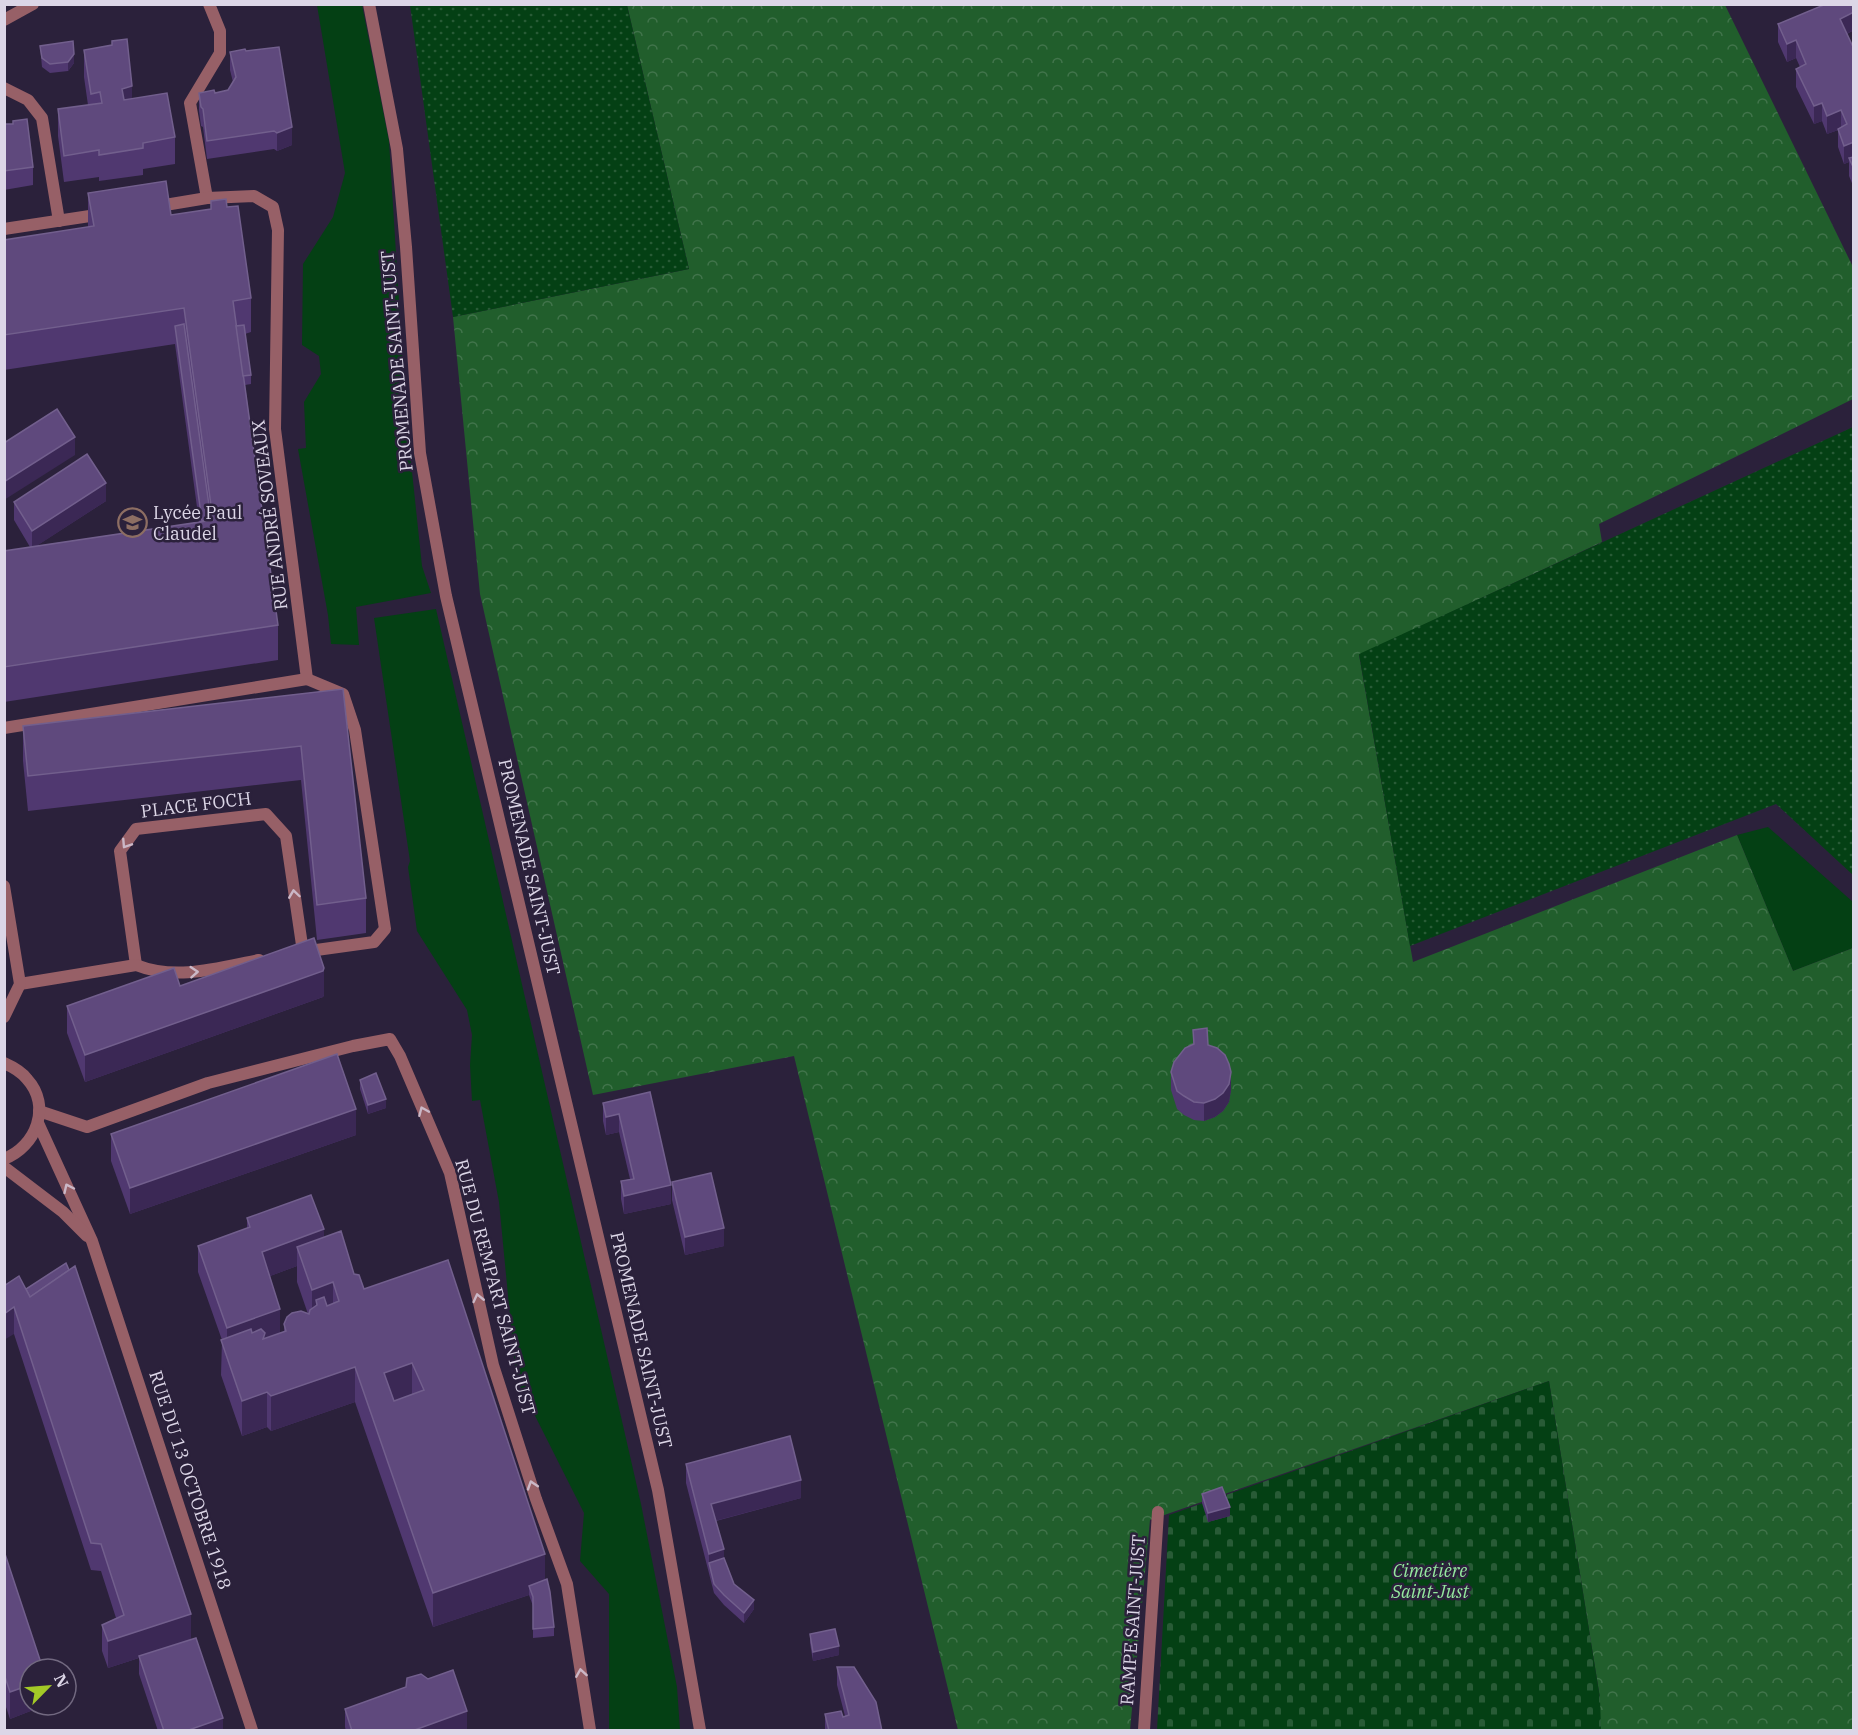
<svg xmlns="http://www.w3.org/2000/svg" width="1858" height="1735" viewBox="0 0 1858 1735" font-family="'IBM Plex Serif',serif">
<defs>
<pattern id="forest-crowns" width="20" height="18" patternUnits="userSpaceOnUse" patternTransform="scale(1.5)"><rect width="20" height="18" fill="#215e2c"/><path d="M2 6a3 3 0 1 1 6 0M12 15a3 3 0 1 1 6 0" fill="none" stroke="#41744b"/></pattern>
<pattern id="cemetery-stones" width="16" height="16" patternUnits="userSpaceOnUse" patternTransform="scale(1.5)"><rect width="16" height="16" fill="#044014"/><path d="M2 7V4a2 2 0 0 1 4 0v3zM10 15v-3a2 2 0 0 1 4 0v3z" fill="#285b36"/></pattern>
<pattern id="park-dots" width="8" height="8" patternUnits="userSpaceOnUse" patternTransform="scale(1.5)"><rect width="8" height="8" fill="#044014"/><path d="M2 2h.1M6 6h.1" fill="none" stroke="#285b36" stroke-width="1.8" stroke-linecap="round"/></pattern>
</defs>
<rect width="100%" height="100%" fill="#2b213b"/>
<g fill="#044014">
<polygon points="317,5 362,5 389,141 406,415 422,566 431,593 356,607 359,645 331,644 328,615 298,449 306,448 304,402 321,374 319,356 302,345 303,264 333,217 345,173"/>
<polygon points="436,609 641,1504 677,1687 680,1730 609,1730 609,1594 580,1561 584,1513 516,1378 499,1202 480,1100 472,1101 470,1065 472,1035 467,1010 417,931 408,867 410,861 374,618"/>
<polygon points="1768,827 1853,902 1853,948 1793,971 1737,835"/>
</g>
<polygon fill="url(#forest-crowns)" points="627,5 1725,5 1853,267 1853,399 1599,524 1602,542 1359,655 1413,962 1737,835 1793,971 1853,948 1853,1730 1600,1730 1600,1698 1549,1381 1150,1520 1130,1730 958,1730 794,1056 593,1095 480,594 453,317 689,269"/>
<polygon fill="url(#cemetery-stones)" points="1549,1381 1600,1698 1601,1730 1157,1730 1169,1515"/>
<g fill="url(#park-dots)">
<polygon points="410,5 627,5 689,269 453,317"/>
<polygon points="1853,427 1853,875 1776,804 1410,946 1359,654"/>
</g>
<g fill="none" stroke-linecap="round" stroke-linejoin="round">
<g stroke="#976067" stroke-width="12">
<polyline points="4,20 33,4"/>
<polyline points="4,88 28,100 42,118 59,221"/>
<polyline points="207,198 190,103 220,53 220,31 209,4"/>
<polyline points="302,952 374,942 385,929 355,730 343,694 307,679"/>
<polyline points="136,965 120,851 136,829 266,814 286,836 303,952"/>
<path d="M20,984L136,965C176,981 218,968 259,960"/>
</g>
<g stroke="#976067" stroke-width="12">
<polyline points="369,4 397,149 406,247 420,453 446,596 658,1490 700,1730"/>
<polyline points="4,229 103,214"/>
<polyline points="4,728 307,679 275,429 278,230 273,207 254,196 207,198 153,207"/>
<polyline points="4,886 20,984 4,1017"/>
<polyline points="39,1111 87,1127 208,1083 353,1046 390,1039 400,1056 450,1173 493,1365 536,1499 567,1584 590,1730"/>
<polyline points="1144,1730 1158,1512"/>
</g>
<g stroke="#976067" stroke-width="12">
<path d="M4,1063C13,1067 21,1071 27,1079C52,1106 36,1147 4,1159"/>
<polyline points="38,1123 92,1241 252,1730"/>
<polyline points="4,1167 63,1212 87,1236"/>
</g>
</g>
<g fill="#503870" fill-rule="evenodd">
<polygon points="1854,10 1854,30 1847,34 1854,169 1854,188 1849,176 1849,162 1844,164 1838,147 1838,130 1827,134 1822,121 1814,124 1796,87 1796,69 1800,67 1796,58 1787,62 1778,42 1778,24"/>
<polygon points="40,46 74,63 68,71 50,73 42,67"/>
<polygon points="84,50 132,98 175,137 175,164 143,169 143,175 99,181 99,177 64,182 58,136 58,109 88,105 84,77"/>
<polygon points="246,51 292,145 277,151 274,149 207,159 203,127 201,126 199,111 199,93 215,93 228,90 233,82 230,70 230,52"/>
<polygon points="4,124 33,167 33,185 4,190"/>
<polygon points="88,193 171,215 227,207 251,298 251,332 245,334 251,375 251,384 245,385 278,625 278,660 4,702 4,551 30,547 14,520 14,502 106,501 36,546 199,522 175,344 4,370 4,240 88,227"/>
<polygon points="343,689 366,898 366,933 317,940 301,780 28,811 23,761 23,726"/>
<polygon points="180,986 324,995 323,997 85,1082 67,1033 67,1006"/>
<polygon points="1193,1030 1208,1045 1231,1090 1229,1102 1223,1111 1215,1117 1204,1121 1194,1120 1184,1115 1177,1109 1171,1090 1171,1072 1193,1044"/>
<polygon points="360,1080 386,1108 368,1114 360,1089"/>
<polygon points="650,1092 671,1204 624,1214 621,1199 621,1181 630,1179 619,1132 606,1135 603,1121 603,1103"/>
<polygon points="111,1134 356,1135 130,1214 111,1161"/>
<polygon points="672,1182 724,1246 685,1255 672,1200"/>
<path d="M247,1218L324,1238L354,1274L364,1289L448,1260L545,1580L554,1627V1636L533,1638V1606L529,1595L433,1627L355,1402L271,1431L267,1427L242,1436L221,1375L222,1340L198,1272V1246L247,1228ZM297,1266V1282L308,1314L284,1324V1332L280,1333L270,1276Z"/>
<polygon points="4,1286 191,1639 223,1731 158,1731 139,1674 139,1658 108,1668 102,1651 102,1625 116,1618 101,1571 91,1570 14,1334"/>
<polygon points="686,1464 801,1498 716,1521 724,1558 734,1584 754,1609 744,1623 724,1605 714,1593 686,1483"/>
<polygon points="1202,1494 1230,1516 1208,1522 1202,1503"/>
<polygon points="4,1551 30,1705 46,1705 10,1719 4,1701"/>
<polygon points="810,1634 839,1655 813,1661 810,1643"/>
<polygon points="837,1667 882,1731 825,1731 825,1714 843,1717 845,1716 837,1685"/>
<polygon points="345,1709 467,1729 464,1731 346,1731 345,1727"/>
</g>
<g fill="#3b2855">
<polygon points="1854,12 1854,30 1840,37 1840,19"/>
<polygon points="1796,40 1796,58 1787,62 1787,44"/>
<polygon points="74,54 74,63 68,71 68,62"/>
<polygon points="132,86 132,113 122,116 122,89"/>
<polygon points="1822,103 1822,121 1814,124 1814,106"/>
<polygon points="1841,110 1841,129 1827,134 1827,116"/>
<polygon points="292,127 292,145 277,151 277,133"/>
<polygon points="1854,142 1854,160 1849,158 1849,162 1844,164 1844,146"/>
<polygon points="75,437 75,455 4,500 4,482"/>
<polygon points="106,483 106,501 32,549 32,531"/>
<polygon points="324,968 324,995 323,997 85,1082 85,1055"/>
<polygon points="1231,1072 1231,1090 1229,1102 1223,1111 1215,1117 1204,1121 1204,1103"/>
<polygon points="386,1099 386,1108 368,1114 368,1105"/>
<polygon points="356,1109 356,1135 130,1214 130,1188"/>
<polygon points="619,1114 619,1132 606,1135 606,1117"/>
<polygon points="671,1185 671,1204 624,1214 624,1196"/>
<polygon points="724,1228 724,1246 685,1255 685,1237"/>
<polygon points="324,1229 324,1256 297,1247 297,1266 262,1279 262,1252"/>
<polygon points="333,1282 333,1317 317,1305 316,1300 316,1323 312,1325 312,1290"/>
<polygon points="14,1307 14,1334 4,1340 4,1314"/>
<polygon points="280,1309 280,1336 227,1355 227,1328"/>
<polygon points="412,1363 412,1398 384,1408 384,1373"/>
<polygon points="355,1367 355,1402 271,1431 271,1396"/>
<polygon points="267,1392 267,1427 242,1436 242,1401"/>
<polygon points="801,1480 801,1498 711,1522 711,1504"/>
<polygon points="1230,1507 1230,1516 1208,1522 1208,1513"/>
<polygon points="724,1549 724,1567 709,1563 709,1554"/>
<polygon points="545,1554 545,1589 529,1586 529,1595 433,1627 433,1593"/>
<polygon points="754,1600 754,1609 744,1623 744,1613"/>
<polygon points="191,1614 191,1641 108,1668 108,1641"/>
<polygon points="839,1646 839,1655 813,1661 813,1652"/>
<polygon points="30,1685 30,1705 46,1705 10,1719 10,1692"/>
<polygon points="467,1711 467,1729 464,1731 412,1731"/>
<polygon points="223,1718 223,1731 186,1731"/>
</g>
<g fill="#5f497d" stroke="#725f8d" stroke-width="1.5" fill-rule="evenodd">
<polygon points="1826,4 1852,4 1854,10 1854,12 1840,19 1854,49 1854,142 1844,146 1838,129 1847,124 1841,110 1827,116 1822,103 1814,106 1796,69 1806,64 1796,40 1787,44 1778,24"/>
<polygon points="127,39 132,86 122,89 124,100 167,93 175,137 143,143 143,148 99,155 99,150 64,156 58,109 102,103 100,92 91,94 84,50 112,45 112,41"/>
<polygon points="73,41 74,54 68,62 50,64 42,58 40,46"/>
<polygon points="279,47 292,127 277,133 274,131 207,141 203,109 201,107 199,93 214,90 215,93 228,90 236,77 230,52 245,49 246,51"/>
<polygon points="27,119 33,167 4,171 4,124 13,124 13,121"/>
<polygon points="1854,157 1854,169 1849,158"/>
<polygon points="166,181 171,215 211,209 211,201 226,199 227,207 238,206 251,298 233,301 278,625 4,667 4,551 213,520 184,308 4,335 4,240 94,226 88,193"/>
<polygon points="184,324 211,520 202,521 175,326"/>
<polygon points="244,325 251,375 243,376 236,326"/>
<polygon points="57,409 75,437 4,482 4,443"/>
<polygon points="87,454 106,483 32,531 14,502"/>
<polygon points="343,689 366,898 317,905 301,746 28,776 23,726"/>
<polygon points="314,938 324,968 323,971 85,1055 67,1006 174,968 180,986"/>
<polygon points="1207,1028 1208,1045 1217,1048 1225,1055 1229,1064 1231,1072 1229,1084 1223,1093 1215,1099 1204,1103 1194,1102 1184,1096 1177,1091 1171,1072 1174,1062 1185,1048 1194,1044 1193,1030"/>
<polygon points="337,1054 356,1109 130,1188 111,1134"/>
<polygon points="376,1073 386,1099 368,1105 360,1080"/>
<polygon points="650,1092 671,1185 624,1196 621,1181 634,1179 619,1114 606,1117 603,1103"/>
<polygon points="711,1173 724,1228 685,1237 672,1182"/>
<polygon points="311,1195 324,1229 262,1252 280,1309 227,1328 198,1246 250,1227 247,1218"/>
<path d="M341,1231L354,1274L359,1275L364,1289L448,1260L545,1554L433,1593L355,1367L271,1396L267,1392L242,1401L221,1340L251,1329L252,1333L261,1329L265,1333L263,1339L286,1331L284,1324L287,1317L292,1313L301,1311L309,1314L310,1310L317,1305L316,1300L324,1297L327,1306L339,1301L333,1282L312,1290L297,1247ZM412,1363L424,1390L394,1401L384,1373Z"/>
<polygon points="66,1263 69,1270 30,1297 26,1289"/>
<polygon points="75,1266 191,1614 108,1641 102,1625 124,1615 101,1544 91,1543 14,1307 4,1314 4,1286 19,1276 30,1297"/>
<polygon points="790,1436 801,1480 711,1504 724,1549 709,1554 686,1464"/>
<polygon points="1222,1487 1230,1507 1208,1513 1202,1494"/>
<polygon points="4,1551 43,1669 30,1669 30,1685 10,1692 4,1674"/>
<polygon points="724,1558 734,1584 754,1600 744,1613 724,1595 714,1584 709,1563"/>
<polygon points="547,1579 550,1592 554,1627 533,1629 533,1597 529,1586"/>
<polygon points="835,1629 839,1646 813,1652 810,1634"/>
<polygon points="196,1638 223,1718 186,1731 164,1731 139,1656"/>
<polygon points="837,1667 854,1667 876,1702 882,1731 829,1731 825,1714 841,1711 843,1717 849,1715"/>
<polygon points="453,1670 467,1711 412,1731 352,1731 345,1709 406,1687 407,1678 421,1674 428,1679"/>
</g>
<defs><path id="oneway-chevron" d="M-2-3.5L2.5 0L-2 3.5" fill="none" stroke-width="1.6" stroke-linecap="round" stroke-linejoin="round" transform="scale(1.5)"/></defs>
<g stroke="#cbb8c7">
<use href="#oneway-chevron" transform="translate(126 844) rotate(123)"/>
<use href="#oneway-chevron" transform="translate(294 894) rotate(-98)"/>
<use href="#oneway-chevron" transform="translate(194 972) rotate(-4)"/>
<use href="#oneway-chevron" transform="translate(423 1111) rotate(-113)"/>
<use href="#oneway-chevron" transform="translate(68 1188) rotate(-115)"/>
<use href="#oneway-chevron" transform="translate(478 1298) rotate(-103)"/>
<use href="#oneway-chevron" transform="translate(532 1485) rotate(-108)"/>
<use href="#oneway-chevron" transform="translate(581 1673) rotate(-99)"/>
</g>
<defs>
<symbol id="school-ring" viewBox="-11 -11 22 22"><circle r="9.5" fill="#2b213b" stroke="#8d6e63" stroke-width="1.5"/><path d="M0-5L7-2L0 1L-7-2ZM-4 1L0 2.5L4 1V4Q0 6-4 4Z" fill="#8d6e63"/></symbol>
</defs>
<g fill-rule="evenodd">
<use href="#school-ring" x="116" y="506" width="33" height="33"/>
</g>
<g text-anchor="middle" stroke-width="5" stroke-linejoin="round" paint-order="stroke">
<g font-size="18" fill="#dcd6e7" stroke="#2b213b">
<text transform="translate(397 361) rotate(-95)" y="6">PROMENADE SAINT-JUST</text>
<text transform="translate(270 515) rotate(-97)" y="6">RUE ANDRÉ SOVEAUX</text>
<text transform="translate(196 805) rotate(-7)" y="6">PLACE FOCH</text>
<text transform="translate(529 867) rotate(77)" y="6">PROMENADE SAINT-JUST</text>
<text transform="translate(495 1287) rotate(75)" y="6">RUE DU REMPART SAINT-JUST</text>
<text transform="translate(641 1340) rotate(77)" y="6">PROMENADE SAINT-JUST</text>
<text transform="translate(190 1480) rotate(72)" y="6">RUE DU 13 OCTOBRE 1918</text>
<text transform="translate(1133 1620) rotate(-86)" y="6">RAMPE SAINT-JUST</text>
</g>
<g font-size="18" fill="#dcd6e7" stroke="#2b213b" text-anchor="start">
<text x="153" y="519">Lycée Paul<tspan x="153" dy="21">Claudel</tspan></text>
</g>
<g font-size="18" font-style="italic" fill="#94e89e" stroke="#2b213b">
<text x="1430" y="1577">Cimetière<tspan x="1430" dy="21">Saint-Just</tspan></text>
</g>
</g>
<rect width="1858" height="1735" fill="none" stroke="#dcd6e7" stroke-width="12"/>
<g transform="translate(48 1687) rotate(65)"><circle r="28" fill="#2b213b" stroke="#726980" stroke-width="1.5"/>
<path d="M0-4.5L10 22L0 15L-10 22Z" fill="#a3c927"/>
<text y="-9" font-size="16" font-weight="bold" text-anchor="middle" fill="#dcd6e7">N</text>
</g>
</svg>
